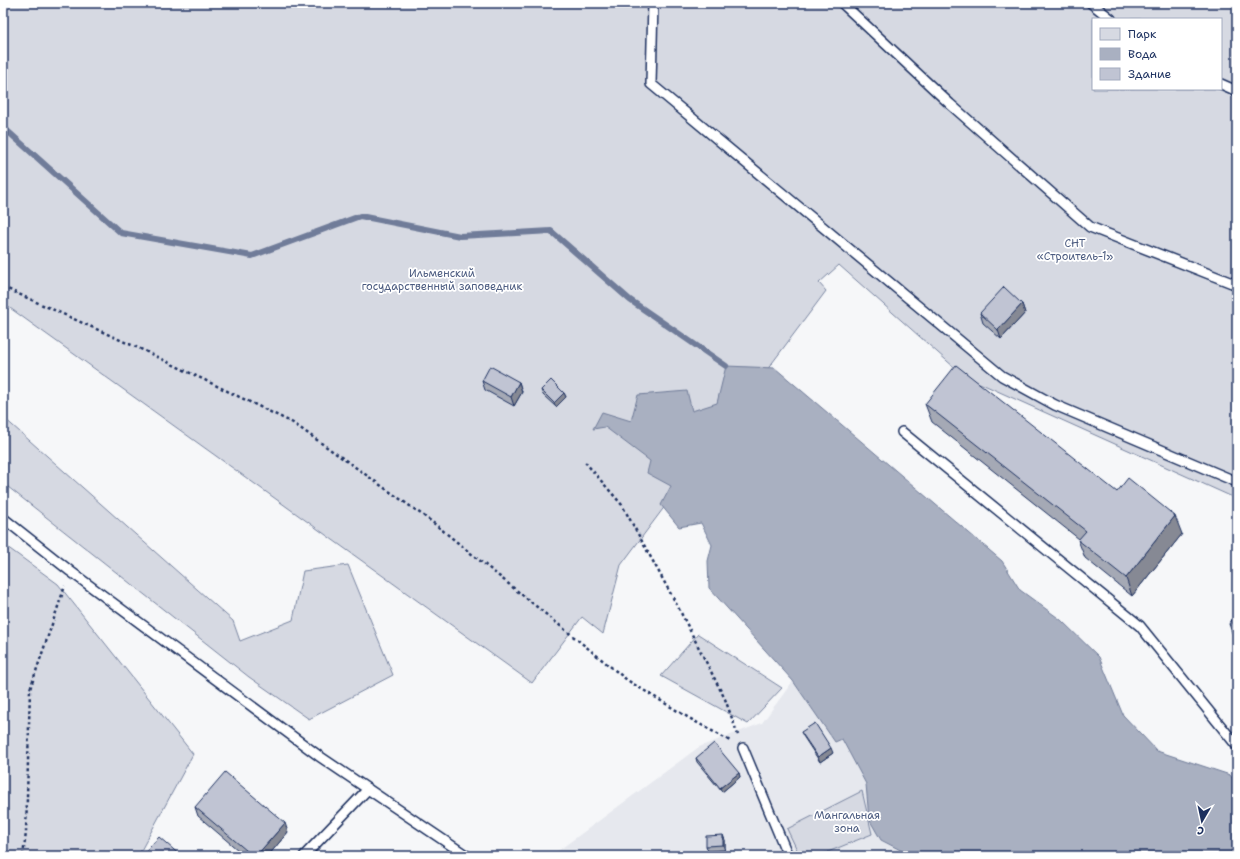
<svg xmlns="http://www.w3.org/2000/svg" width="1240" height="859" viewBox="0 0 1240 859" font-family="'Shantell Sans',sans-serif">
<rect width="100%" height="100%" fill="#f6f7f9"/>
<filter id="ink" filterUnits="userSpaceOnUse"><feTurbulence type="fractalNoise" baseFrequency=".025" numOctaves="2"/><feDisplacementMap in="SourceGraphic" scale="8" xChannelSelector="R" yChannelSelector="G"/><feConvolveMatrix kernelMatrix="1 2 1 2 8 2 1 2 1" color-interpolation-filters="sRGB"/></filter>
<g filter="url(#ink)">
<polygon fill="#e6e8ee" points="793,681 835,742 842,739 866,784 869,819 881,840 910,855 910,856 551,856 699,747 762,723"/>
<g fill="#d6d9e2" stroke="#7884a0" fill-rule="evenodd">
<path d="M3,3H1237V499L964,376L839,265L819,283L826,291L621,565L603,634L582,617L532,683L3,303ZM1093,19H1221V89H1093Z"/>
<polygon points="3,417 233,621 240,641 293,620 303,571 348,565 393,675 309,719 249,677 3,483"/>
<polygon points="3,544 58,584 193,754 138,856 3,856"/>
<polygon points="698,634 782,688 748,724 661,676"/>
<polygon points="862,791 872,834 818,856 800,856 787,829"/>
</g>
<polygon fill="#a9b0c1" stroke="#707c99" points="726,366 775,368 1002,561 1020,590 1061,620 1099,657 1123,715 1157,751 1230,775 1237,785 1237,856 910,856 910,855 881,840 869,819 866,784 842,739 835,742 793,681 709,588 708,561 712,545 701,523 679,527 661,505 671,486 647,473 650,461 605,427 593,429 602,412 631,421 638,395 687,391 692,411 717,403"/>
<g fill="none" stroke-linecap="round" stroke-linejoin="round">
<polyline stroke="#707c99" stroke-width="6" points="3,127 121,233 252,256 360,216 460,236 551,231 630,300 726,366"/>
<defs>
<g id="service">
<polyline points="653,3 651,84 1002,376 1055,405 1237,482"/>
<polyline points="842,3 950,104 1090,227 1237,285"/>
<polyline points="1091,3 1111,19"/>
<polyline points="1221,84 1237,91"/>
<polyline points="902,432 1140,626 1237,746"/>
<polyline points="3,518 70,571 319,756 467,856"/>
<polyline points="743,748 788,856"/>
<polyline points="304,856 368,789"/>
</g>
</defs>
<use href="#service" stroke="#1b2f5e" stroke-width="12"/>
<g stroke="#1b2f5e" stroke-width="2.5" stroke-dasharray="3 3" stroke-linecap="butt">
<polyline points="3,287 147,352 293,423 431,521 627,680 689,718 730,741"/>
<polyline points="585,462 622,505 649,554 678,607 725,699 738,735"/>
<polyline points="23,856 26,833 30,689 65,586"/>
</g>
<use href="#service" stroke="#fff" stroke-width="9"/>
</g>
<g fill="#a5a9b5" stroke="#1b2f5e">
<polygon points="1022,304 1025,313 1001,339 983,323 980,313"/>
<polygon points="482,381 519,382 522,392 514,406 485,390"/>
<polygon points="541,390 564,393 566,397 556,407 543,395"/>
<polygon points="925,404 1117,492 1182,534 1132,596 1085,558 1078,540 1079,539 932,422"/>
<polygon points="1237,614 1237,639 1234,638 1229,624"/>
<polygon points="801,732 833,753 820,762 803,736"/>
<polygon points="696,758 739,773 740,777 722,792 697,762"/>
<polygon points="195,807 288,832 268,856 245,856 198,816"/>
<polygon points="725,840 725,850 708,851 706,846"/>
</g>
<g fill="#868994" stroke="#1b2f5e">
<polygon points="1022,304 1025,313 1001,339 998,330"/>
<polygon points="519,382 522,392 514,406 511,397"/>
<polygon points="564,393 566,397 556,407 554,403"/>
<polygon points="1175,516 1182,534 1132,596 1126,578"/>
<polygon points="831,748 833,753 820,762 818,757"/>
<polygon points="739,773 740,777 722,792 720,788"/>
<polygon points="285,823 288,832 268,856 256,856"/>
<polygon points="723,835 725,840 725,850 723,845"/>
</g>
<g fill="#c0c4d3" stroke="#1b2f5e">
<polygon points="1004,287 1022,304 998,330 980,313"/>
<polygon points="956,365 1117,492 1128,478 1175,516 1126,578 1078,540 1086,531 925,404"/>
<polygon points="490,366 519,382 511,397 482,381"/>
<polygon points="551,380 564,393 554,403 541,390"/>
<polygon points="1237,614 1237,629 1229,624"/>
<polygon points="815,723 831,748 818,757 801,732"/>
<polygon points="714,743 739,773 720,788 696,758"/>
<polygon points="225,772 285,823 256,856 253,856 195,807"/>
<polygon points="723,835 723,845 706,846 706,836"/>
<polygon points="159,837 181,856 142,856"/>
</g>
</g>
<g text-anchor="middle" stroke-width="3.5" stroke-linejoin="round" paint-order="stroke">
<g font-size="11" fill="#4a5a7f" stroke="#fff">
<text x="1075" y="247">СНТ<tspan x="1075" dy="13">«Строитель-1»</tspan></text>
<text x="442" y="277">Ильменский<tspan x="442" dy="13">государственный заповедник</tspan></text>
<text x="847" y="819">Мангальная<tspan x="847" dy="13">зона</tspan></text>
</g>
</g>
<rect width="1240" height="859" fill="none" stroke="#fff" stroke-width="16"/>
<rect x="8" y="8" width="1224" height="843" fill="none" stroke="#1b2f5e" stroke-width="1.5" filter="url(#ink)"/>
<rect x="1092" y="18" width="130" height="72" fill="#ffffff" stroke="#a4acbf"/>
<rect x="1100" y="28" width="20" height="12" fill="#d6d9e2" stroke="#a4acbf"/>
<text x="1128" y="38" font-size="12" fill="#1b2f5e">Парк</text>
<rect x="1100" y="48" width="20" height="12" fill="#a9b0c1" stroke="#a4acbf"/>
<text x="1128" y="58" font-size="12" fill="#1b2f5e">Вода</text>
<rect x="1100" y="68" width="20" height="12" fill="#c0c4d3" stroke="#a4acbf"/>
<text x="1128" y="78" font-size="12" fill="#1b2f5e">Здание</text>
<g transform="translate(1202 821) rotate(189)" stroke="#ffffff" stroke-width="3" paint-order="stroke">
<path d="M0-3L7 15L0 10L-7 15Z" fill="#1b2f5e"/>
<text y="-6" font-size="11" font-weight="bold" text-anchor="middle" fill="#1b2f5e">С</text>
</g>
</svg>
